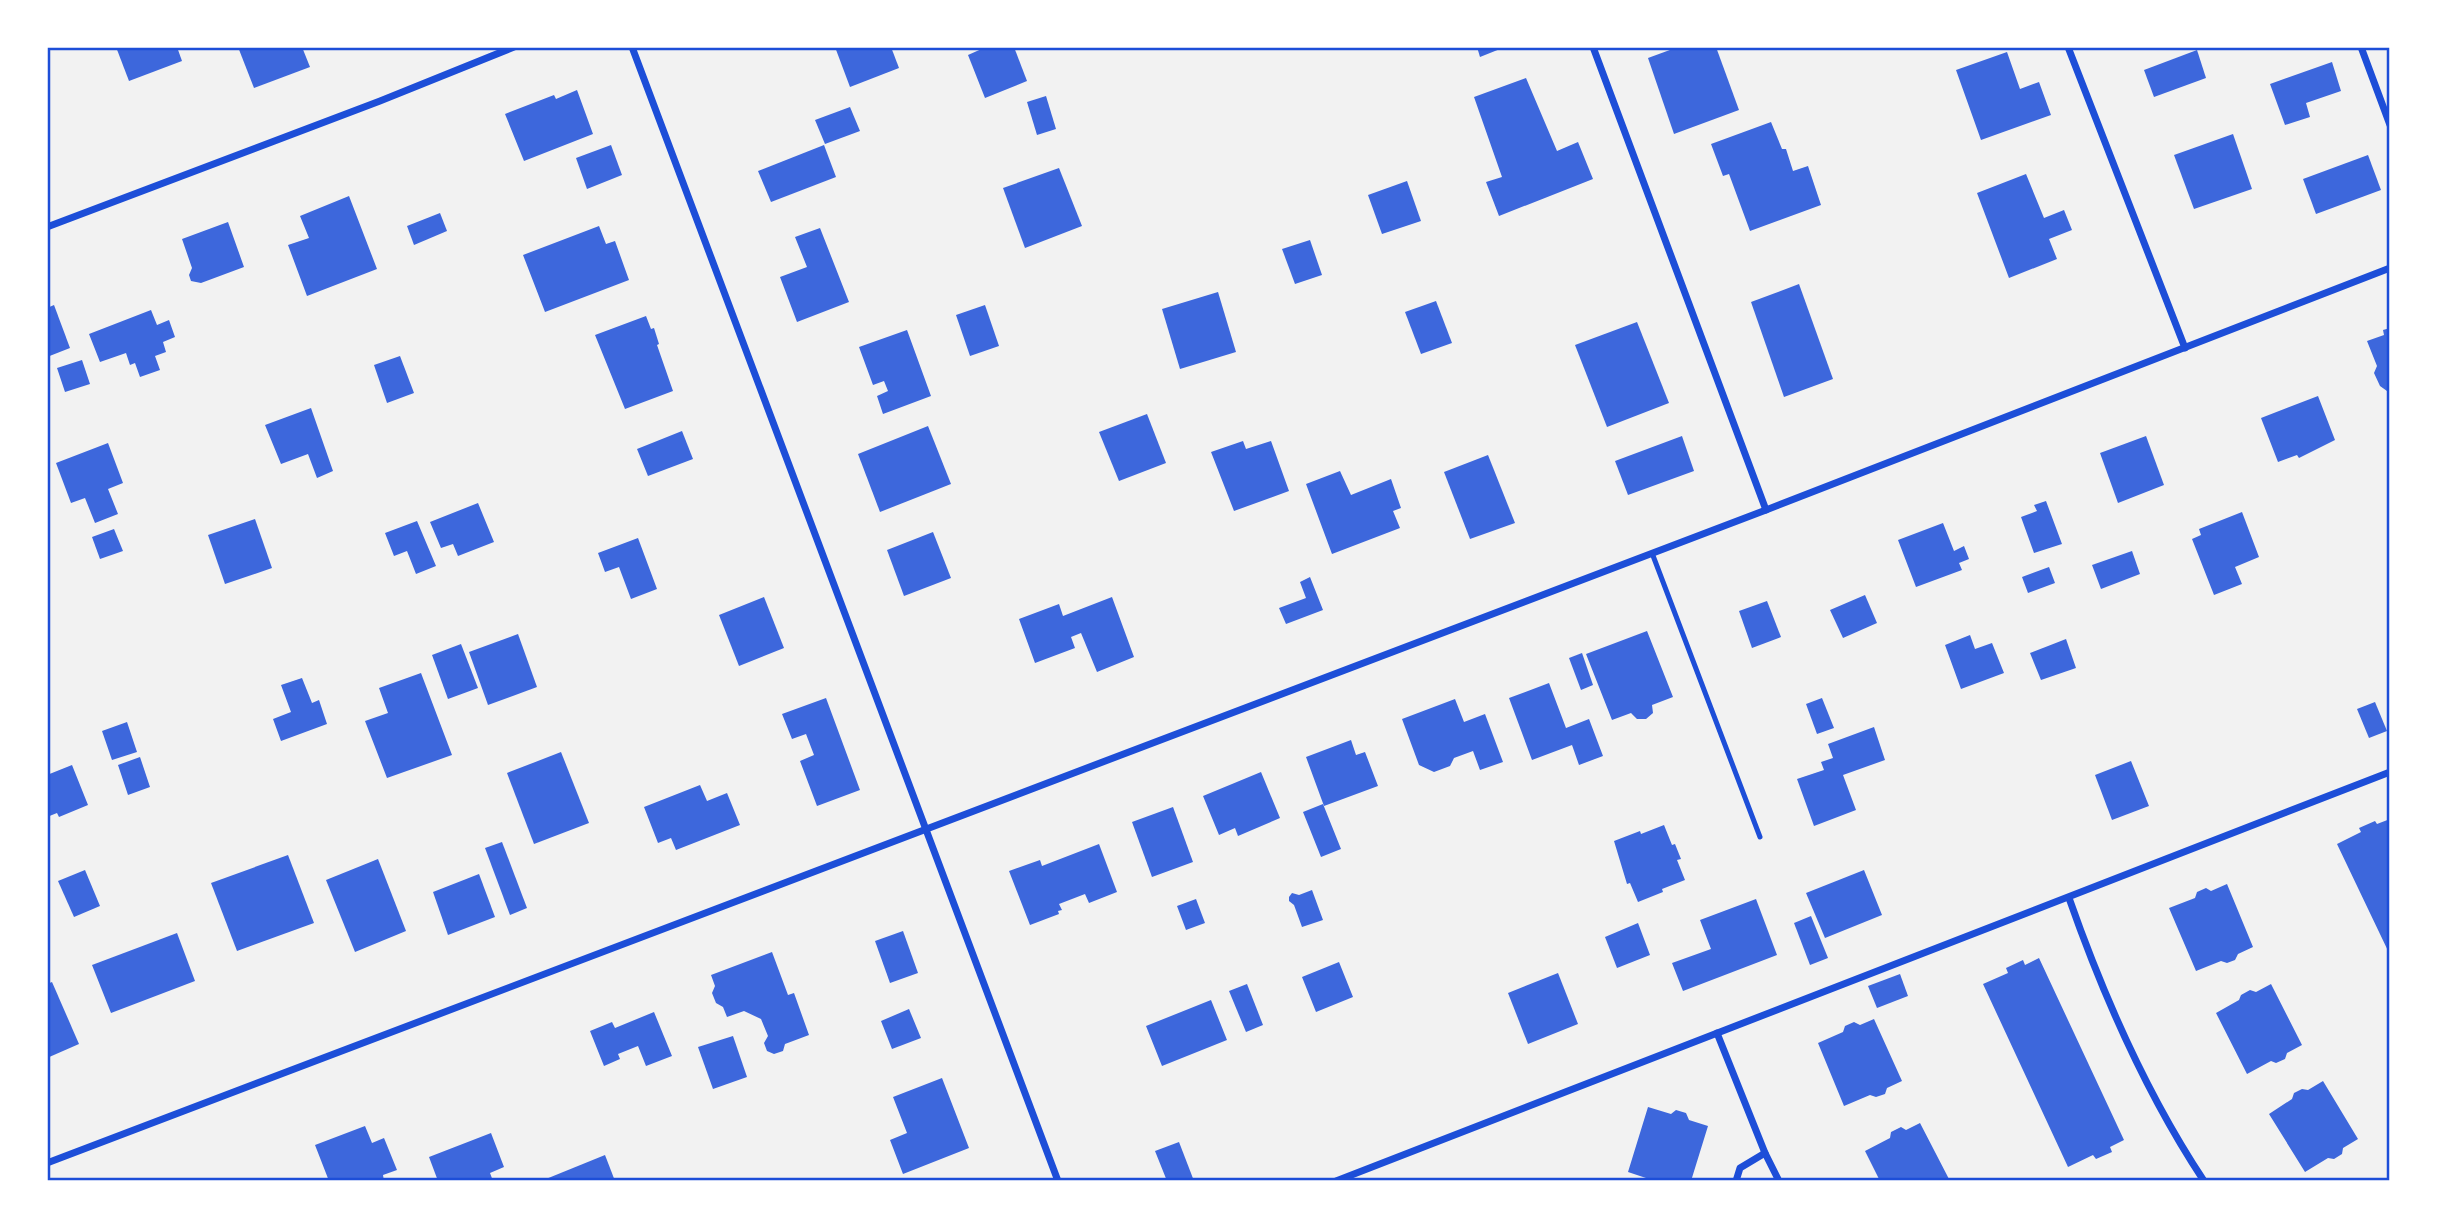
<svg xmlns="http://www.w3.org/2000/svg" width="2437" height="1228" viewBox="0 0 2437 1228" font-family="Helvetica,sans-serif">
<rect width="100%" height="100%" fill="#f2f2f2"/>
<g fill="#3d67dc">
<polygon points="116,47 177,47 182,61 129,81"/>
<polygon points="238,47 302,47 310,67 254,88"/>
<polygon points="835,47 891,47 899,68 850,87"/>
<polygon points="986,47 1014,47 1027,81 985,98 968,55"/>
<polygon points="1477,47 1505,47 1480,57"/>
<polygon points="1678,47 1716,47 1739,110 1674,134 1648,58"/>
<polygon points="2197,50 2206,78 2154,97 2144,70"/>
<polygon points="2007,52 2020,89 2039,82 2051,115 1981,140 1956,70"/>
<polygon points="2332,62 2341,91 2306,103 2310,117 2285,125 2270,84"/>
<polygon points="1526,78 1557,151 1578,142 1593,179 1499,216 1486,182 1502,177 1474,97"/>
<polygon points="577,90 593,134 524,161 505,114 554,95 556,99"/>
<polygon points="1046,96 1056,129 1037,135 1027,102"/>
<polygon points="850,107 860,131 825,144 815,120"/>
<polygon points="1771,122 1782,149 1786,149 1793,171 1808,166 1821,205 1750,231 1729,174 1723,176 1711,144"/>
<polygon points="2233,134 2252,189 2194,209 2174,155"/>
<polygon points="611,145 622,175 587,189 576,158"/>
<polygon points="824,145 836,177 771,202 758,171"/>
<polygon points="2368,155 2381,190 2316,214 2303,179"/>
<polygon points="1059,168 1082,226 1025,248 1003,188"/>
<polygon points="2026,174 2044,218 2064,210 2072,230 2049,239 2057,259 2009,278 1977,193"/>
<polygon points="1407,181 1421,221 1382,234 1368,195"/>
<polygon points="349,196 377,269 307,296 288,245 309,238 300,216"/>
<polygon points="440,213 447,231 414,245 407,226"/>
<polygon points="228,222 244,267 201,283 191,281 189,275 192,268 182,239"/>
<polygon points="599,226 606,244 615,241 629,280 545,312 523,255"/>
<polygon points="820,228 849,302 797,322 780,277 807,267 795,237"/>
<polygon points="1310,240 1322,275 1295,284 1282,249"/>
<polygon points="1799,284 1833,379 1784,397 1751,302"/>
<polygon points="1218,292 1236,352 1180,369 1162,309"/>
<polygon points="1436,301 1452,343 1421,354 1405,312"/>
<polygon points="54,305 70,348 47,357 47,308"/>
<polygon points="985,305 999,346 970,356 956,315"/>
<polygon points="151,310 157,325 169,320 175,337 163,342 166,352 155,356 160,370 140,377 135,363 130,365 126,353 100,362 89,334"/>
<polygon points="646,316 651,329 654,328 659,344 657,345 673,391 625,409 595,335"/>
<polygon points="1637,322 1669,403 1607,427 1575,345"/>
<polygon points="2390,328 2390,390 2387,391 2380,386 2374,373 2377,366 2367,341 2384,335 2383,330"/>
<polygon points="907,330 931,396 883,414 877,396 888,391 884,381 873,385 859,347"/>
<polygon points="400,356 414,393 387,403 374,365"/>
<polygon points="82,360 90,384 65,392 57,368"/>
<polygon points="2318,396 2335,440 2299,458 2297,455 2278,462 2261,418"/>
<polygon points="311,408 333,471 317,478 308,454 281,464 265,425"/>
<polygon points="1147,414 1166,463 1119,481 1099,432"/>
<polygon points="928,426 951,484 880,512 858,454"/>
<polygon points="682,431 693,459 648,476 637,449"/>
<polygon points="1682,436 1694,471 1628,495 1615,461"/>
<polygon points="2146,436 2164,485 2118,503 2100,453"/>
<polygon points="1243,441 1246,449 1271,441 1289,491 1234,511 1211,452"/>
<polygon points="108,443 123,483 108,489 118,514 95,523 85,498 71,503 56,463"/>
<polygon points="1488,455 1515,523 1470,539 1444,472"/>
<polygon points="1340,471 1351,495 1391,479 1401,508 1393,511 1400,528 1332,554 1306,484"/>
<polygon points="2046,501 2062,544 2034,553 2021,517 2037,511 2034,505"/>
<polygon points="478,503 494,542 458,556 453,544 441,548 430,522"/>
<polygon points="2242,512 2259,557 2235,567 2242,584 2214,595 2192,539 2201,535 2199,529"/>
<polygon points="255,519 272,568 225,584 208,535"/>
<polygon points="417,521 436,566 416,574 407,551 394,556 385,533"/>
<polygon points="1943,523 1954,551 1964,546 1969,559 1959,563 1962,570 1916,587 1898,540"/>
<polygon points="114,529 123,551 100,559 92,537"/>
<polygon points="933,532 951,578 904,596 887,550"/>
<polygon points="638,538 657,589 631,599 619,567 605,572 598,553"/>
<polygon points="2132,551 2140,574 2101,589 2092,565"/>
<polygon points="2049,567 2055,583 2028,593 2022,577"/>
<polygon points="1310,577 1323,610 1286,624 1279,608 1306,598 1300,582"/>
<polygon points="1865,595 1877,623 1843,638 1830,610"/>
<polygon points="764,597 784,648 739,666 719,615"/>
<polygon points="1112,597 1134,657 1097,672 1081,633 1071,637 1075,648 1035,663 1019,619 1059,604 1063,616"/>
<polygon points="1767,601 1781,637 1752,648 1739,611"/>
<polygon points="1647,631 1673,697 1652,705 1653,713 1646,719 1637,719 1631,713 1612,720 1586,654"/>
<polygon points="518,634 537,687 488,705 469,652"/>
<polygon points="1970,635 1975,649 1992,643 2004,673 1961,689 1945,645"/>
<polygon points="2066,639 2076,668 2041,680 2030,653"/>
<polygon points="461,644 478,688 448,699 432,655"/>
<polygon points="1582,653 1593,685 1581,690 1569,658"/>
<polygon points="421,673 452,755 387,778 365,721 388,713 379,688"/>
<polygon points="302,678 312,703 319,700 327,724 281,741 273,719 291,712 281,685"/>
<polygon points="1549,683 1566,728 1589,719 1603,756 1579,765 1572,745 1532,760 1509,698"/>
<polygon points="826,698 860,790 817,806 800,761 814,755 806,734 792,739 782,714"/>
<polygon points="1822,698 1834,728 1817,734 1806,704"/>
<polygon points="1455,699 1464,722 1485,714 1503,762 1480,770 1473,751 1454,758 1450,766 1434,772 1419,765 1402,719"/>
<polygon points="2375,702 2387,731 2369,738 2357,709"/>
<polygon points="127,722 137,752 112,760 102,731"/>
<polygon points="1874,727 1885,760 1843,775 1856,810 1814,826 1797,779 1824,770 1821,762 1833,758 1828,744"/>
<polygon points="1351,740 1356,755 1365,752 1378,786 1324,806 1306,757"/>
<polygon points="561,752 589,823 534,844 507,773"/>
<polygon points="140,757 150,787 128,795 118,765"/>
<polygon points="2131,761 2149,806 2112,820 2095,775"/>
<polygon points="72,765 88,805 59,817 57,813 47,817 47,775"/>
<polygon points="1261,772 1280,818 1238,836 1235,828 1219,835 1203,796"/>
<polygon points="700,785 707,801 727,793 740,825 676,850 671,838 658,843 644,807"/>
<polygon points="1323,804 1341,849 1321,857 1303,812"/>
<polygon points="1173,807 1193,862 1152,877 1132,822"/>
<polygon points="2390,819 2390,955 2337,844 2361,832 2359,828 2375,821 2377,824"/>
<polygon points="1664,825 1672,845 1675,844 1681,859 1677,860 1685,880 1662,889 1663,892 1638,902 1630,883 1627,884 1614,841 1640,831 1641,834"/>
<polygon points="502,842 527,908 510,915 485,848"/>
<polygon points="1099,844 1117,892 1089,903 1085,894 1059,904 1062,910 1058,911 1059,914 1030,925 1009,871 1040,860 1042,866"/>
<polygon points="288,855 314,923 237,951 211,883"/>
<polygon points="378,859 406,931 355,952 326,880"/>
<polygon points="85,870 100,906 74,917 58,881"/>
<polygon points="1864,870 1882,915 1825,938 1806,893"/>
<polygon points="479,874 495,917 448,935 433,892"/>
<polygon points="2227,884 2253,947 2238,954 2235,960 2227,963 2221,961 2196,971 2169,908 2195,898 2197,892 2206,888 2211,891"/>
<polygon points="1312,890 1323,920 1302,927 1294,905 1289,901 1289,897 1292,893 1299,895"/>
<polygon points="1196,899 1205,923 1186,930 1177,906"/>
<polygon points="1756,899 1777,955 1683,991 1672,963 1711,949 1700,920"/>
<polygon points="1811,916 1828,958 1810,965 1794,923"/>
<polygon points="1638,923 1650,955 1617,968 1605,937"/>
<polygon points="903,931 918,973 890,983 875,941"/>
<polygon points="177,933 195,981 111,1013 92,965"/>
<polygon points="772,952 788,995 794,993 809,1035 785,1044 783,1051 774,1054 767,1051 764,1043 768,1036 761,1019 744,1011 727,1017 723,1007 716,1003 712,993 715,986 711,975"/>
<polygon points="2039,958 2124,1140 2110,1147 2112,1152 2096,1159 2093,1155 2068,1167 1983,984 2008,973 2006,968 2023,960 2025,965"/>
<polygon points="1339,962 1353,997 1316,1012 1302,977"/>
<polygon points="1558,973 1578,1024 1528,1044 1508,993"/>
<polygon points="1900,974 1908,996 1877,1008 1868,986"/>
<polygon points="52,982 79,1044 47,1058 47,984"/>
<polygon points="1247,984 1263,1025 1246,1032 1229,991"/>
<polygon points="2271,984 2302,1045 2287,1053 2285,1059 2276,1063 2271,1061 2247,1074 2216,1013 2239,1000 2241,995 2250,990 2256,992"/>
<polygon points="1211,1000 1227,1040 1162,1066 1146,1026"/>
<polygon points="909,1009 921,1038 892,1049 881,1021"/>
<polygon points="654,1012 672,1056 646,1066 638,1046 618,1054 620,1059 604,1066 590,1031 612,1022 615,1028"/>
<polygon points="1874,1019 1902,1081 1887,1088 1885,1094 1876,1097 1870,1095 1844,1106 1818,1043 1843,1032 1845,1026 1854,1022 1860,1025"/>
<polygon points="733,1036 747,1077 713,1089 698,1047"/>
<polygon points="942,1078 969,1148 903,1174 890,1140 907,1133 893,1097"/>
<polygon points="2323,1081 2358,1139 2343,1148 2342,1154 2334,1159 2328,1158 2305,1172 2269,1114 2292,1099 2294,1093 2302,1089 2308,1090"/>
<polygon points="1648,1107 1671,1114 1676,1110 1686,1113 1689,1120 1708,1126 1691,1181 1655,1181 1628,1172"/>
<polygon points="1920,1123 1950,1181 1880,1181 1865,1151 1890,1138 1891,1132 1901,1127 1906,1130"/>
<polygon points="365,1126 372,1143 384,1138 397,1170 383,1175 384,1181 329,1181 315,1145"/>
<polygon points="491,1133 504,1167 490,1173 493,1181 438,1181 429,1157"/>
<polygon points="1179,1142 1194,1181 1167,1181 1155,1151"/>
<polygon points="605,1155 615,1181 541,1181"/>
</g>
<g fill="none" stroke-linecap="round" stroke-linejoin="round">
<polyline stroke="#1d4ed8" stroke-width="5" points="1652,553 1760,837"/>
<g stroke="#1d4ed8" stroke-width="7">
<path d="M632,47C772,426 918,802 1058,1181"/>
<polyline points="1593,47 1766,510"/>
<polyline points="2068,47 2185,348"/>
<polyline points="2361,47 2390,125"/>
<polyline points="47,227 380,101 514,47"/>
<path d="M2069,898C2103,995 2147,1095 2204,1181"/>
<polyline points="1717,1033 1765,1153 1779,1181"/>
<polyline points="47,1163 1766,510 2390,268"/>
<polyline points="1336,1181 2390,772"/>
<polyline points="1736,1181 1740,1168 1765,1153"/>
</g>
</g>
<rect width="2437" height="1228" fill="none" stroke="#ffffff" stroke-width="98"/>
<rect x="49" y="49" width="2339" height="1130" fill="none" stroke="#1d4ed8" stroke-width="2.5"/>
</svg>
